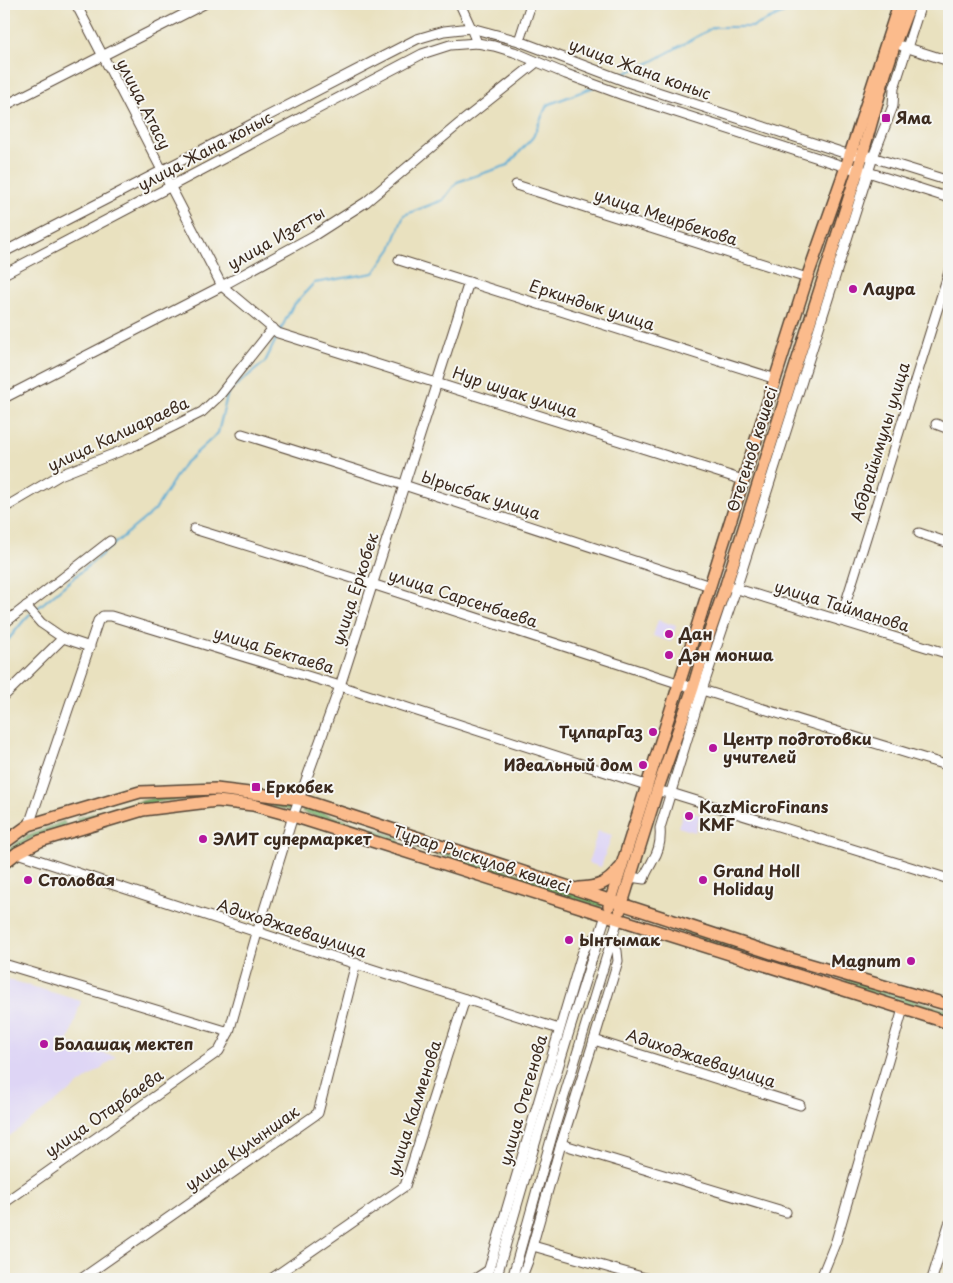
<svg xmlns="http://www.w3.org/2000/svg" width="953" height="1283" viewBox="0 0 953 1283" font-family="'Playpen Sans',sans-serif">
<defs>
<pattern id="forest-crowns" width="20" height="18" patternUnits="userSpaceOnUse" patternTransform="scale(1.25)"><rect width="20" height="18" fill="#80b672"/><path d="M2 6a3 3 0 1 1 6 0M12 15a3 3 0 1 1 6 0" fill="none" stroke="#6a945d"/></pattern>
</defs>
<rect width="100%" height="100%" fill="#f6f6f2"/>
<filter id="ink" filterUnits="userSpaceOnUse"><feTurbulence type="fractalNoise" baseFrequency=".02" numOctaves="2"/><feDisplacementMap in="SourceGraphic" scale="10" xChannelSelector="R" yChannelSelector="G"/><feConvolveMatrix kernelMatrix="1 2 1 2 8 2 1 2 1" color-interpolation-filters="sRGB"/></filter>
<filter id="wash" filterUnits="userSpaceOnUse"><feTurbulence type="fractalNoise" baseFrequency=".0096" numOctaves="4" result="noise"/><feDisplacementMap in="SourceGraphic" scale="20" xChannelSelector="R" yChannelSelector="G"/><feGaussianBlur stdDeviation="1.12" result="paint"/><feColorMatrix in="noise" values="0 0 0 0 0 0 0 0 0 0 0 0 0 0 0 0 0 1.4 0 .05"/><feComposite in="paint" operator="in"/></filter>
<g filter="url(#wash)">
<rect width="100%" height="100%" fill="#e9e1bf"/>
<g fill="#ded5f5">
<polygon points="658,620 676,626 671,642 653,636"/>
<polygon points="684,810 700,815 695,832 678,827"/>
<polygon points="598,831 612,835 601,867 588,863"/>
<polygon points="4,978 81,1001 68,1043 116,1057 4,1140"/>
</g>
<g fill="url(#forest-crowns)" stroke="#5e7048">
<polygon points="216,793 291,803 290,810 215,797 163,801 78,822 76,818 161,796"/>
<polygon points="305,807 400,837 399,844 302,812"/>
<polygon points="64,821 66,827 29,840 4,858 4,852 26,837"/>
<polygon points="413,840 603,901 601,908 411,846"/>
<polygon points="630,910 780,958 778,964 628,916"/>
<polygon points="846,978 949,1011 949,1017 845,985"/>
</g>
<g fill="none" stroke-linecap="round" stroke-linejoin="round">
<g stroke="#5aacd5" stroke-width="2">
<polyline points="619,76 651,62 714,27 752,27 797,7 818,11 840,4"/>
<polyline points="280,331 292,307 314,283 374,273 391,249 404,215 443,200 457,182 508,165 533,137 547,105 594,87"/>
<polyline points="34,611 155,510 183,465 218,433 228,392 265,362 278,335"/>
<polyline points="4,645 25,619 30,614"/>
</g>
</g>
</g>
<g filter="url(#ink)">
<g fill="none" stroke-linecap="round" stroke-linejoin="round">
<defs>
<g id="minor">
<polyline points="76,4 222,286 278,333 743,480"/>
<polyline points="460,4 471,28 477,43"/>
<polyline points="519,41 531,4"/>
<polyline points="902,46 949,61"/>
<polyline points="4,106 204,4"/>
<polyline points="516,185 807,278"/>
<polyline points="4,252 417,39 444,31 471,28 519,41 630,83 850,155 862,154 949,181"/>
<polyline points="399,260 776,379"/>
<polyline points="4,274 422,54 450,45 477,43 494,46 514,52 566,74 623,95 846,167 868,172 949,198"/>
<polyline points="4,398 222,286 313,236 366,202 460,123 537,62"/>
<polyline points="936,424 949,429"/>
<polyline points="242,434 404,485 710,586"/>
<polyline points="4,508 60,475 136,445 202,412 219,396 273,328"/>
<polyline points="194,529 372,584 693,688"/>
<polyline points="919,533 949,543"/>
<polyline points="731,587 949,654"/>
<polyline points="26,606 41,623 63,638 90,647"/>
<polyline points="840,621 949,272"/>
<polyline points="6,622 110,541"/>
<polyline points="702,690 949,766"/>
<polyline points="4,696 63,638"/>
<polyline points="657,791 671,793 949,879"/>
<polyline points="29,825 98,621 103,616 111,616 340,686 646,785"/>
<path d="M17,853C197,913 378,972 559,1029"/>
<path d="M630,877L644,879C646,871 650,867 653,860C659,851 661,839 660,828L702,690L736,589L873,157L893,106L894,88L921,4"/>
<polyline points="4,964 229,1032"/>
<polyline points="594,1040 800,1105"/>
<polyline points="561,1144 786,1212"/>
<polyline points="4,1203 219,1051 229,1032 257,933 293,816 340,686 469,282"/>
<polyline points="533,1246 649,1279"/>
<polyline points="821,1278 836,1241 903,1009"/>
<polyline points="81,1279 318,1113 356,963"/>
<polyline points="271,1279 405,1186 465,999"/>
<polyline points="475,1279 489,1270"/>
<path d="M486,1279L582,954C586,944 590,941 599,935"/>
<path d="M496,1279C530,1157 567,1036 606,915"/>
<polyline points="512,1279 552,1136 618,919"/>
<polyline points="518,1279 523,1274 528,1261 561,1144 594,1040 618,961 617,951 611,943"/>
<polyline points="932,1279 949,1224"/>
</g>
<g id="major">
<polyline points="4,843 29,825 140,792 216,789 299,799 784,957 949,1005"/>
<polyline points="4,863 17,853 40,841 143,810 217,801 253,805 293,816 618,919 949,1023"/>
<path d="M579,888C598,887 607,884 619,869"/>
<polyline points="609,906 807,278 846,167 899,4"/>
<polyline points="620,910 657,791 693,688 708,637 726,585 858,170 885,74 895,43 910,4"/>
</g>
</defs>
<use href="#minor" stroke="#554536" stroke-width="11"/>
<use href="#major" stroke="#554536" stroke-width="14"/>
<use href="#minor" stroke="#fff" stroke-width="9"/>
<use href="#major" stroke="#fbbb8c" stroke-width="11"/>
</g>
</g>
<g fill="#b5179e" stroke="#f6f6f2" stroke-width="2">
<rect x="881" y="113" width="10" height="10" rx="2.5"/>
<circle cx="853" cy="289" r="5"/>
<circle cx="669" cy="634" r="5"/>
<circle cx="669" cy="655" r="5"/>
<circle cx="653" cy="732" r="5"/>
<circle cx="713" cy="748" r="5"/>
<circle cx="643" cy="765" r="5"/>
<rect x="251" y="782" width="10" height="10" rx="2.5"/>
<circle cx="689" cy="816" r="5"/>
<circle cx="203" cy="839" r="5"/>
<circle cx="28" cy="880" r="5"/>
<circle cx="703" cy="880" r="5"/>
<circle cx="569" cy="940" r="5"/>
<circle cx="911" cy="961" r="5"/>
<circle cx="44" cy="1044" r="5"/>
</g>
<g text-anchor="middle" stroke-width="4" stroke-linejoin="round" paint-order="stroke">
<g font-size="16" fill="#3b2a1e" stroke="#f6f6f2">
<text transform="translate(640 69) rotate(20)" y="6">улица Жана коныс</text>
<text transform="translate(144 104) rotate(63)" y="6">улица Атасу</text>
<text transform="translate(205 151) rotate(-28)" y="6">улица Жана коныс</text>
<text transform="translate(666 217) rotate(18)" y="6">улица Меирбекова</text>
<text transform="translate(276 238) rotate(-30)" y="6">улица Изетты</text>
<text transform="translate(592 305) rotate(18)" y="6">Еркиндык улица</text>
<text transform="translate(515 392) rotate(18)" y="6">Нур шуак улица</text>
<text transform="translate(118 434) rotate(-25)" y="6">улица Калшараева</text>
<text transform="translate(880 442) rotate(-73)" y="6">Абдрайымулы улица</text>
<text transform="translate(752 449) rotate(-72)" y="6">Өтегенов көшесі</text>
<text transform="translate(481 495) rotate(18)" y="6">Ырысбак улица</text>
<text transform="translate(355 589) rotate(-72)" y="6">улица Еркобек</text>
<text transform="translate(463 598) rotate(18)" y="6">улица Сарсенбаева</text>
<text transform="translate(842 606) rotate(17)" y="6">улица Тайманова</text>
<text transform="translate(274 650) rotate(17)" y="6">улица Бектаева</text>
<text transform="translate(482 859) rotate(18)" y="6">Тұрар Рыскұлов көшесі</text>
<text transform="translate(292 928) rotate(18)" y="6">Адиходжаеваулица</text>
<text transform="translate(701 1058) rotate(18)" y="6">Адиходжаеваулица</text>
<text transform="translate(523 1100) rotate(-74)" y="6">улица Отегенова</text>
<text transform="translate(414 1108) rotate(-72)" y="6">улица Калменова</text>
<text transform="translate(104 1113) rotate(-35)" y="6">улица Отарбаева</text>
<text transform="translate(242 1148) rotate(-35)" y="6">улица Кулыншак</text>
</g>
<g font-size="16" font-weight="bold" fill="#3b2a1e" stroke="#f6f6f2" text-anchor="start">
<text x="896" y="124">Яма</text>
<text x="863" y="295">Лаура</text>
<text x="679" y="640">Дан</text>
<text x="679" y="661">Дән монша</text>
<text x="643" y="738" text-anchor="end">ТұлпарГаз</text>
<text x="723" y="745">Центр подготовки<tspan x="723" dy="18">учителей</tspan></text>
<text x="633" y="771" text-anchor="end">Идеальный дом</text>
<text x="266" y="793">Еркобек</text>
<text x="699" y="813">KazMicroFinans<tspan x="699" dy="18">KMF</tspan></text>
<text x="213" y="845">ЭЛИТ супермаркет</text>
<text x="713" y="877">Grand Holl<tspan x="713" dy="18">Holiday</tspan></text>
<text x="38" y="886">Столовая</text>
<text x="579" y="946">Ынтымак</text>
<text x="901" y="967" text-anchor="end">Magnum</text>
<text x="54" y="1050">Болашақ мектеп</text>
</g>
</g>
<rect width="953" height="1283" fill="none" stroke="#f6f6f2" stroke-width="20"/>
</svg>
